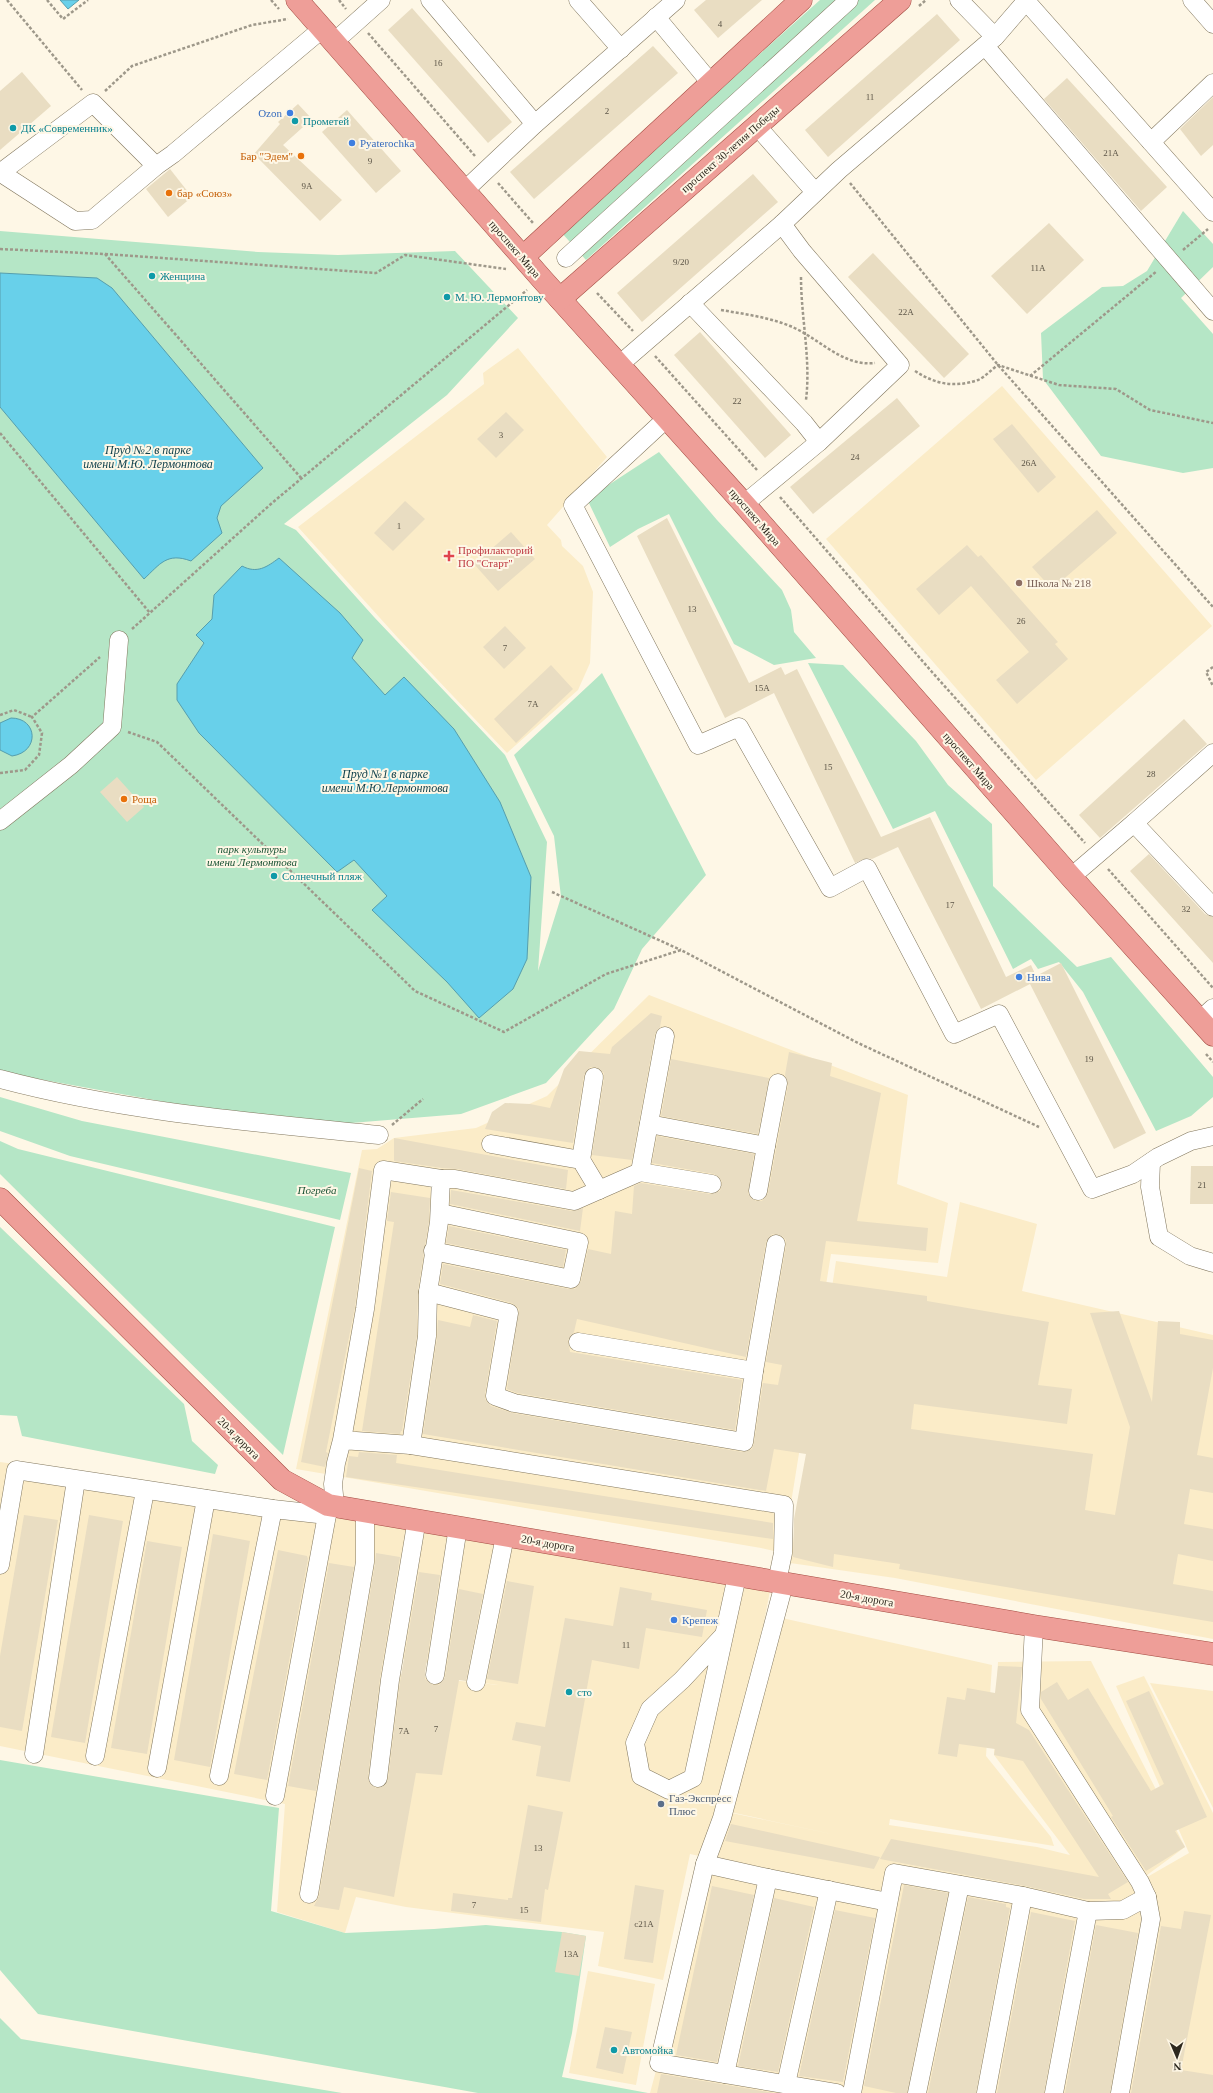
<svg xmlns="http://www.w3.org/2000/svg" width="1213" height="2093" viewBox="0 0 1213 2093" font-family="'Times New Roman',serif">
<rect width="100%" height="100%" fill="#fef7e6"/>
<g fill="#fbecc8" fill-rule="evenodd">
<polygon points="518,348 607,457 547,525 561,540 562,546 583,566 593,592 590,663 578,690 507,753 398,638 298,527 484,384 483,373"/>
<polygon points="1002,386 1212,626 1036,780 826,539"/>
<polygon points="649,995 908,1095 897,1184 948,1203 938,1263 831,1254 783,1553 761,1548 296,1469 362,1150 377,1149 394,1138 476,1128 547,1096"/>
<polygon points="960,1202 1037,1224 1022,1291 1213,1335 1213,1639 895,1578 790,1563 836,1261 947,1277"/>
<path d="M0,1462L314,1506L770,1591L727,1812L841,1836L730,1812L782,1618L992,1665L986,1756L1051,1837L1054,1846L890,1819L889,1825L1037,1847L1070,1855L994,1755L998,1662L1091,1661L1185,1847L1135,1884L1189,1853L1116,1686L1144,1676L1213,1813V2093H650L713,1859L690,1854L663,1980L598,1966L604,1932L406,1907L356,1897L345,1933L277,1912L285,1804L0,1746ZM394,1658L430,1663L426,1675L498,1685L396,1674Z"/>
<polygon points="1150,1683 1213,1691 1213,1808"/>
<polygon points="588,1971 655,1984 636,2085 569,2073"/>
</g>
<g fill="#b5e6c6">
<polygon points="820,0 875,0 586,260 561,232"/>
<polygon points="1183,211 1213,244 1213,267 1181,298 1213,334 1213,468 1183,473 1101,456 1043,379 1041,333 1102,287 1123,286 1147,271"/>
<polygon points="0,231 258,252 338,255 455,251 518,318 447,395 284,524 296,530 374,617 505,755 547,842 538,971 561,897 554,836 514,755 602,673 706,875 642,949 614,1009 546,1083 461,1114 302,1127 0,1072"/>
<polygon points="659,452 717,520 782,590 791,610 794,632 816,658 774,665 734,644 669,514 638,529 610,547 587,499"/>
<polygon points="808,663 843,665 916,741 948,785 992,824 993,886 1077,967 1111,957 1213,1077 1213,1097 1191,1116 1156,1131 1083,992 1059,962 1038,969 1031,959 1013,969 935,811 893,829"/>
<polygon points="0,1097 82,1121 351,1173 340,1220 70,1156 0,1131"/>
<polygon points="0,1141 18,1149 335,1227 283,1455 0,1174"/>
<polygon points="0,1227 184,1404 192,1441 218,1465 215,1474 22,1436 17,1416 0,1415"/>
<polygon points="0,1760 279,1808 271,1911 345,1933 434,1929 486,1925 562,1932 586,1936 572,2033 562,2077 648,2093 478,2093 38,2014 0,1970"/>
<polygon points="0,2018 21,2039 342,2093 0,2093"/>
</g>
<g fill="#68d0ea" stroke="#569ead">
<polygon points="60,0 79,0 68,9"/>
<path d="M0,273L97,278L112,288L263,468L221,506L217,518L222,533L191,561C167,552 160,564 144,579L0,407Z"/>
<path d="M279,558L340,613L363,640L352,658L385,695L404,677L454,729L500,802L531,877L527,959L513,989L479,1018L447,982L372,910L387,896L354,860L337,872L199,733L177,700V684L204,643L196,635L212,619L214,595L242,566C257,574 267,567 279,558Z"/>
<path d="M11,718C38,718 40,752 12,756L0,750V723Z"/>
</g>
<g fill="#e9ddc2">
<polygon points="706,0 762,0 718,38 694,10"/>
<polygon points="412,8 512,122 488,143 388,30"/>
<polygon points="937,14 960,40 828,157 805,130"/>
<polygon points="653,46 678,73 534,199 510,172"/>
<polygon points="22,72 51,106 0,150 0,91"/>
<polygon points="1067,78 1167,187 1141,211 1044,99"/>
<polygon points="1213,97 1213,145 1201,156 1180,129"/>
<polygon points="298,104 312,119 283,145 342,200 320,221 254,154 280,124 278,122"/>
<polygon points="347,110 401,171 376,193 322,132"/>
<polygon points="170,169 192,197 168,217 146,189"/>
<polygon points="753,174 778,202 642,322 617,293"/>
<polygon points="1049,223 1084,260 1027,314 991,276"/>
<polygon points="873,253 969,354 944,378 848,277"/>
<polygon points="700,332 791,435 765,458 674,355"/>
<polygon points="897,398 920,426 813,514 790,487"/>
<polygon points="506,412 524,430 496,458 477,439"/>
<polygon points="1012,424 1056,477 1038,493 993,439"/>
<polygon points="405,501 425,519 393,551 374,533"/>
<polygon points="1097,510 1117,533 1052,589 1032,567"/>
<polygon points="667,518 749,683 781,667 785,675 797,669 881,837 930,817 1006,977 1031,965 1036,976 1061,963 1146,1133 1114,1149 1030,984 981,1009 898,847 872,859 867,858 855,863 774,693 725,718 637,536"/>
<polygon points="511,532 535,559 498,591 474,564"/>
<polygon points="967,545 978,557 981,555 1058,642 1055,644 1068,659 1017,704 996,680 1029,652 971,586 939,615 916,589"/>
<polygon points="505,626 526,648 504,669 483,647"/>
<polygon points="551,665 573,689 516,743 494,719"/>
<polygon points="1184,719 1207,744 1100,838 1079,815"/>
<polygon points="117,777 144,807 127,822 100,792"/>
<polygon points="1149,854 1205,914 1213,917 1213,963 1130,871"/>
<polygon points="651,1013 662,1016 660,1027 655,1034 632,1160 592,1155 604,1079 604,1073 596,1067 590,1067 584,1075 573,1143 485,1129 492,1112 505,1103 530,1104 550,1108 564,1069 579,1051 610,1054 612,1047"/>
<polygon points="789,1052 832,1063 830,1076 881,1093 857,1221 928,1228 926,1251 826,1241 820,1281 927,1296 927,1301 1049,1322 1038,1385 1072,1389 1067,1424 914,1404 911,1429 1093,1454 1085,1510 1115,1515 1130,1427 1090,1313 1119,1311 1152,1402 1158,1321 1180,1322 1180,1334 1213,1340 1213,1368 1197,1455 1213,1458 1213,1493 1190,1489 1184,1524 1213,1529 1213,1561 1178,1554 1173,1584 1213,1591 1213,1622 899,1569 900,1564 834,1554 833,1567 793,1557 794,1519 806,1454 774,1449 766,1491 423,1434 437,1338 438,1320 470,1327 473,1315 497,1321 485,1394 485,1399 491,1406 512,1413 742,1452 752,1449 754,1443 763,1383 778,1385 782,1365 766,1362 786,1246 786,1240 782,1236 772,1234 766,1242 746,1357 577,1319 574,1332 568,1340 570,1352 742,1380 735,1430 517,1393 507,1389 519,1309 512,1303 440,1284 443,1264 569,1289 575,1289 581,1281 588,1249 611,1254 615,1211 632,1214 634,1186 641,1183 710,1194 720,1191 722,1181 714,1174 652,1163 657,1136 754,1154 748,1194 756,1201 762,1201 768,1193 788,1085 785,1075"/>
<polygon points="671,1059 769,1078 758,1134 661,1116"/>
<polygon points="394,1138 568,1170 566,1189 457,1169 442,1168 394,1161"/>
<polygon points="1191,1166 1213,1166 1213,1204 1190,1204"/>
<polygon points="359,1168 372,1171 355,1307 326,1452 328,1453 325,1467 301,1462"/>
<polygon points="451,1190 572,1211 583,1208 580,1231 450,1204"/>
<polygon points="391,1192 430,1198 429,1221 418,1290 417,1335 402,1431 401,1431 400,1434 362,1431 394,1222 387,1221"/>
<polygon points="449,1226 566,1250 563,1267 446,1243"/>
<polygon points="359,1452 397,1455 396,1463 773,1523 773,1539 346,1477 349,1456 358,1457"/>
<polygon points="24,1515 58,1520 22,1731 0,1727 0,1656"/>
<polygon points="89,1515 123,1521 85,1743 51,1737"/>
<polygon points="213,1534 250,1541 210,1767 174,1760"/>
<polygon points="147,1541 182,1547 147,1754 111,1748"/>
<polygon points="278,1550 307,1556 308,1559 267,1780 234,1774"/>
<polygon points="376,1553 400,1557 380,1678 368,1777 369,1782 376,1788 382,1787 388,1779 400,1682 419,1572 440,1575 425,1673 425,1679 433,1685 439,1685 445,1677 459,1589 483,1594 466,1681 459,1680 442,1775 416,1773 394,1897 344,1887 339,1910 314,1906 319,1896 375,1564"/>
<polygon points="329,1563 354,1567 316,1791 288,1786"/>
<polygon points="507,1581 534,1586 518,1684 487,1679"/>
<polygon points="620,1587 652,1593 651,1600 707,1610 702,1637 646,1628 639,1669 592,1660 570,1782 536,1776 541,1746 512,1740 516,1722 545,1727 565,1618 613,1626"/>
<polygon points="998,1666 1022,1667 1016,1723 1029,1730 1128,1882 1108,1894 1111,1899 1084,1899 1025,1886 880,1859 891,1839 1099,1877 1023,1761 994,1755 995,1749 959,1744 957,1757 938,1754 947,1697 965,1700 967,1688 995,1693"/>
<polygon points="1057,1682 1068,1700 1088,1688 1151,1791 1164,1784 1126,1701 1149,1691 1207,1817 1175,1831 1185,1847 1146,1871 1111,1817 1113,1816 1041,1699 1041,1692"/>
<polygon points="528,1805 563,1812 548,1890 545,1889 541,1922 451,1911 453,1893 508,1900 508,1898 512,1898"/>
<polygon points="731,1824 880,1857 874,1869 725,1841"/>
<polygon points="635,1885 664,1890 653,1963 624,1959"/>
<polygon points="904,1885 948,1893 907,2093 896,2093 864,2086"/>
<polygon points="712,1886 754,1895 717,2062 676,2055"/>
<polygon points="968,1897 1006,1904 1006,1907 1010,1908 976,2093 928,2093"/>
<polygon points="774,1898 814,1907 778,2072 738,2066"/>
<polygon points="835,1910 875,1918 843,2082 799,2076"/>
<polygon points="1184,1911 1211,1915 1181,2070 1213,2075 1213,2093 1131,2093 1161,1926 1181,1929"/>
<polygon points="1031,1912 1075,1921 1044,2093 997,2093"/>
<polygon points="1096,1925 1138,1933 1110,2093 1065,2093"/>
<polygon points="562,1932 586,1936 579,1976 555,1972"/>
<polygon points="605,2027 632,2032 623,2074 596,2068"/>
<polygon points="661,2074 774,2093 657,2093"/>
</g>
<g fill="none" stroke-linecap="round" stroke-linejoin="round">
<defs>
<g id="minor">
<polyline points="430,0 535,124"/>
<polyline points="578,0 621,49"/>
<polyline points="959,0 995,37 1027,0"/>
<polyline points="1192,0 1213,24"/>
<polyline points="1026,1 1213,212"/>
<polyline points="656,17 710,82"/>
<polyline points="334,42 381,0"/>
<polyline points="985,46 1213,311"/>
<polyline points="756,125 815,192"/>
<polyline points="1151,142 1213,83"/>
<polyline points="0,173 93,103 156,166 173,154 322,29"/>
<polyline points="1,173 75,221 92,220 156,166"/>
<polyline points="464,191 535,124 676,0"/>
<polyline points="566,258 849,0"/>
<polyline points="690,303 804,423 819,442"/>
<polyline points="619,365 782,224 839,170 995,37"/>
<polyline points="667,418 573,505 698,745 739,727 830,888 867,868 954,1034 999,1014 1092,1189 1133,1174 1158,1157 1191,1141 1213,1136"/>
<polyline points="744,504 819,442 900,365 802,251 782,224"/>
<polyline points="1213,753 1134,823 1213,907"/>
<polyline points="0,821 71,765 112,727 119,640"/>
<polyline points="1071,877 1134,823"/>
<polyline points="1200,1020 1213,1008"/>
<path d="M0,1079C124,1112 252,1122 379,1135"/>
<polyline points="649,1124 766,1146 778,1083"/>
<polyline points="491,1144 581,1160 599,1190"/>
<polyline points="581,1160 594,1077"/>
<polyline points="1151,1162 1150,1187 1159,1237 1190,1256 1213,1263"/>
<polyline points="640,1172 712,1184"/>
<polyline points="441,1179 455,1179 574,1201 640,1172 665,1036"/>
<polyline points="758,1191 766,1146"/>
<polyline points="433,1251 571,1279 579,1242 440,1213"/>
<polyline points="428,1292 509,1313 495,1396 514,1403 744,1442 754,1371 578,1342"/>
<polyline points="754,1371 776,1244"/>
<polyline points="411,1445 784,1505 783,1553 777,1582"/>
<polyline points="335,1506 333,1484 336,1463 342,1440 365,1309 383,1170 441,1179 439,1222 428,1292 427,1336 411,1445 342,1440"/>
<polyline points="0,1565 16,1470 273,1509 327,1515 328,1505"/>
<polyline points="784,1584 722,1818 705,1864 659,2063 837,2093"/>
<polyline points="1034,1626 1030,1710 1140,1882 1147,1897"/>
<polyline points="724,1635 682,1680 650,1709 635,1743 641,1776 669,1790 693,1778 737,1576"/>
<polyline points="435,1675 458,1527"/>
<polyline points="476,1682 505,1536"/>
<polyline points="34,1754 76,1480"/>
<polyline points="95,1756 145,1491"/>
<polyline points="157,1768 206,1499"/>
<polyline points="219,1776 273,1509"/>
<polyline points="378,1778 390,1680 417,1519"/>
<polyline points="275,1796 327,1515"/>
<polyline points="705,1864 768,1878 888,1902"/>
<polyline points="309,1894 365,1562 365,1511"/>
<polyline points="725,2074 768,1878"/>
<polyline points="786,2084 829,1890"/>
<polyline points="852,2093 894,1873 1023,1896 1088,1911 1123,1910 1147,1897 1151,1919 1120,2093"/>
<polyline points="917,2093 960,1885"/>
<polyline points="986,2093 1023,1896"/>
<polyline points="1054,2093 1088,1911"/>
</g>
<g id="major">
<polyline points="297,0 541,278 744,504 1071,877 1213,1035"/>
<polyline points="523,257 801,0"/>
<polyline points="560,299 900,0"/>
<polyline points="0,1199 282,1480 328,1505 1034,1626 1213,1654"/>
</g>
</defs>
<use href="#minor" stroke="#82775e" stroke-width="19"/>
<use href="#major" stroke="#a34b41" stroke-width="23"/>
<g stroke="#9e988a" stroke-width="2.5" stroke-dasharray="3 2" stroke-linecap="butt">
<polyline points="7,0 82,90"/>
<polyline points="47,0 63,19 88,0"/>
<polyline points="271,0 279,9"/>
<polyline points="339,0 346,9"/>
<polyline points="919,6 926,0"/>
<polyline points="368,33 475,156"/>
<polyline points="105,91 132,66 252,25 288,19"/>
<polyline points="498,183 533,223"/>
<polyline points="850,183 998,365 1213,607"/>
<polyline points="0,249 105,254 302,479"/>
<polyline points="1183,250 1208,229"/>
<polyline points="105,254 376,273 405,255 506,269"/>
<path d="M801,277C801,318 811,359 806,400"/>
<polyline points="597,293 633,331"/>
<path d="M721,310C744,314 768,317 790,326C818,337 842,367 875,363"/>
<polyline points="655,356 757,470"/>
<path d="M915,371C935,384 954,388 978,380C985,377 992,369 998,365L1059,385L1116,389L1150,410L1213,423"/>
<polyline points="1030,376 1157,271"/>
<polyline points="0,433 150,613"/>
<polyline points="780,497 932,672 1085,843"/>
<polyline points="132,629 272,503 527,290"/>
<polyline points="1213,667 1206,672 1213,686"/>
<polyline points="0,715 14,710 32,717"/>
<polyline points="128,732 157,742 415,991 504,1032 606,974 681,950 858,1043 1039,1127"/>
<polyline points="0,773 25,770 39,755 42,733 32,717 100,657"/>
<polyline points="1108,869 1213,988"/>
<polyline points="552,892 681,950"/>
<polyline points="1206,1054 1213,1062"/>
<polyline points="392,1125 423,1099"/>
</g>
<use href="#minor" stroke="#fff" stroke-width="18"/>
<use href="#major" stroke="#ee9e98" stroke-width="22"/>
</g>
<g fill="#3f7fe0" stroke="#fef7e6" stroke-width="1.5">
<circle cx="290" cy="113" r="4"/>
<circle cx="352" cy="143" r="4"/>
<circle cx="1019" cy="977" r="4"/>
<circle cx="674" cy="1620" r="4"/>
</g>
<g fill="#0f9aa8" stroke="#fef7e6" stroke-width="1.5">
<circle cx="295" cy="121" r="4"/>
<circle cx="13" cy="128" r="4"/>
<circle cx="152" cy="276" r="4"/>
<circle cx="447" cy="297" r="4"/>
<circle cx="274" cy="876" r="4"/>
<circle cx="569" cy="1692" r="4"/>
<circle cx="614" cy="2050" r="4"/>
</g>
<g fill="#e8710a" stroke="#fef7e6" stroke-width="1.5">
<circle cx="301" cy="156" r="4"/>
<circle cx="169" cy="193" r="4"/>
<circle cx="124" cy="799" r="4"/>
</g>
<path fill="#e0444e" stroke="#fef7e6" stroke-width="1.5" d="M447 550h4v4h4v4h-4v4h-4v-4h-4v-4h4z"/>
<circle fill="#8d6e63" stroke="#fef7e6" stroke-width="1.5" cx="1019" cy="583" r="4"/>
<circle fill="#5c6f8a" stroke="#fef7e6" stroke-width="1.5" cx="661" cy="1804" r="4"/>
<g text-anchor="middle" stroke-width="4" stroke-linejoin="round" paint-order="stroke">
<g font-size="9" fill="#5c5547">
<text x="720" y="27">4</text>
<text x="438" y="66">16</text>
<text x="870" y="100">11</text>
<text x="607" y="114">2</text>
<text x="1111" y="156">21А</text>
<text x="370" y="164">9</text>
<text x="307" y="189">9А</text>
<text x="681" y="265">9/20</text>
<text x="1038" y="271">11А</text>
<text x="906" y="315">22А</text>
<text x="737" y="404">22</text>
<text x="501" y="438">3</text>
<text x="855" y="460">24</text>
<text x="1029" y="466">26А</text>
<text x="399" y="529">1</text>
<text x="692" y="612">13</text>
<text x="1021" y="624">26</text>
<text x="505" y="651">7</text>
<text x="762" y="691">15А</text>
<text x="533" y="707">7А</text>
<text x="828" y="770">15</text>
<text x="1151" y="777">28</text>
<text x="950" y="908">17</text>
<text x="1186" y="912">32</text>
<text x="1089" y="1062">19</text>
<text x="1202" y="1188">21</text>
<text x="626" y="1648">11</text>
<text x="436" y="1732">7</text>
<text x="404" y="1734">7А</text>
<text x="538" y="1851">13</text>
<text x="474" y="1908">7</text>
<text x="524" y="1913">15</text>
<text x="644" y="1927">с21А</text>
<text x="571" y="1957">13А</text>
</g>
<g font-size="11" fill="#366cbe" stroke="#fef7e6" text-anchor="start">
<text x="282" y="117" text-anchor="end">Ozon</text>
<text x="360" y="147">Pyaterochka</text>
<text x="1027" y="981">Нива</text>
<text x="682" y="1624">Крепеж</text>
</g>
<g font-size="11" fill="#0d838f" stroke="#fef7e6" text-anchor="start">
<text x="303" y="125">Прометей</text>
<text x="21" y="132">ДК «Современник»</text>
<text x="160" y="280">Женщина</text>
<text x="455" y="301">М. Ю. Лермонтову</text>
<text x="282" y="880">Солнечный пляж</text>
<text x="577" y="1696">сто</text>
<text x="622" y="2054">Автомойка</text>
</g>
<g font-size="11" fill="#2d281e" stroke="#fef7e6">
<text transform="translate(730 149) rotate(-41)" y="4">проспект 30-летия Победы</text>
<text transform="translate(515 249) rotate(49)" y="4">проспект Мира</text>
<text transform="translate(755 517) rotate(49)" y="4">проспект Мира</text>
<text transform="translate(969 761) rotate(49)" y="4">проспект Мира</text>
<text transform="translate(239 1438) rotate(45)" y="4">20-я дорога</text>
<text transform="translate(548 1543) rotate(10)" y="4">20-я дорога</text>
<text transform="translate(867 1598) rotate(10)" y="4">20-я дорога</text>
</g>
<g font-size="11" fill="#c56008" stroke="#fef7e6" text-anchor="start">
<text x="293" y="160" text-anchor="end">Бар "Эдем"</text>
<text x="177" y="197">бар «Союз»</text>
<text x="132" y="803">Роща</text>
</g>
<g font-size="11" fill="#be3a42" stroke="#fef7e6" text-anchor="start">
<text x="458" y="554">Профилакторий<tspan x="458" dy="13">ПО "Старт"</tspan></text>
</g>
<g font-size="11" fill="#785e54" stroke="#fef7e6" text-anchor="start">
<text x="1027" y="587">Школа № 218</text>
</g>
<g font-size="11" font-style="italic" fill="#185233" stroke="#fef7e6">
<text x="252" y="853">парк культуры<tspan x="252" dy="13">имени Лермонтова</tspan></text>
<text x="317" y="1194">Погреба</text>
</g>
<g font-size="11" fill="#4e5e75" stroke="#fef7e6" text-anchor="start">
<text x="669" y="1802">Газ-Экспресс<tspan x="669" dy="13">Плюс</tspan></text>
</g>
<g font-size="12" font-style="italic" fill="#13434e" stroke="#fef7e6">
<text x="148" y="454">Пруд №2 в парке<tspan x="148" dy="14">имени М.Ю. Лермонтова</tspan></text>
<text x="385" y="778">Пруд №1 в парке<tspan x="385" dy="14">имени М.Ю.Лермонтова</tspan></text>
</g>
</g>
<g transform="translate(1177 2057) rotate(178)" stroke="#fef7e6" stroke-width="3" paint-order="stroke">
<path d="M0-3L7 15L0 10L-7 15Z" fill="#2d281e"/>
<text y="-6" font-size="11" font-weight="bold" text-anchor="middle" fill="#2d281e">N</text>
</g>
</svg>
